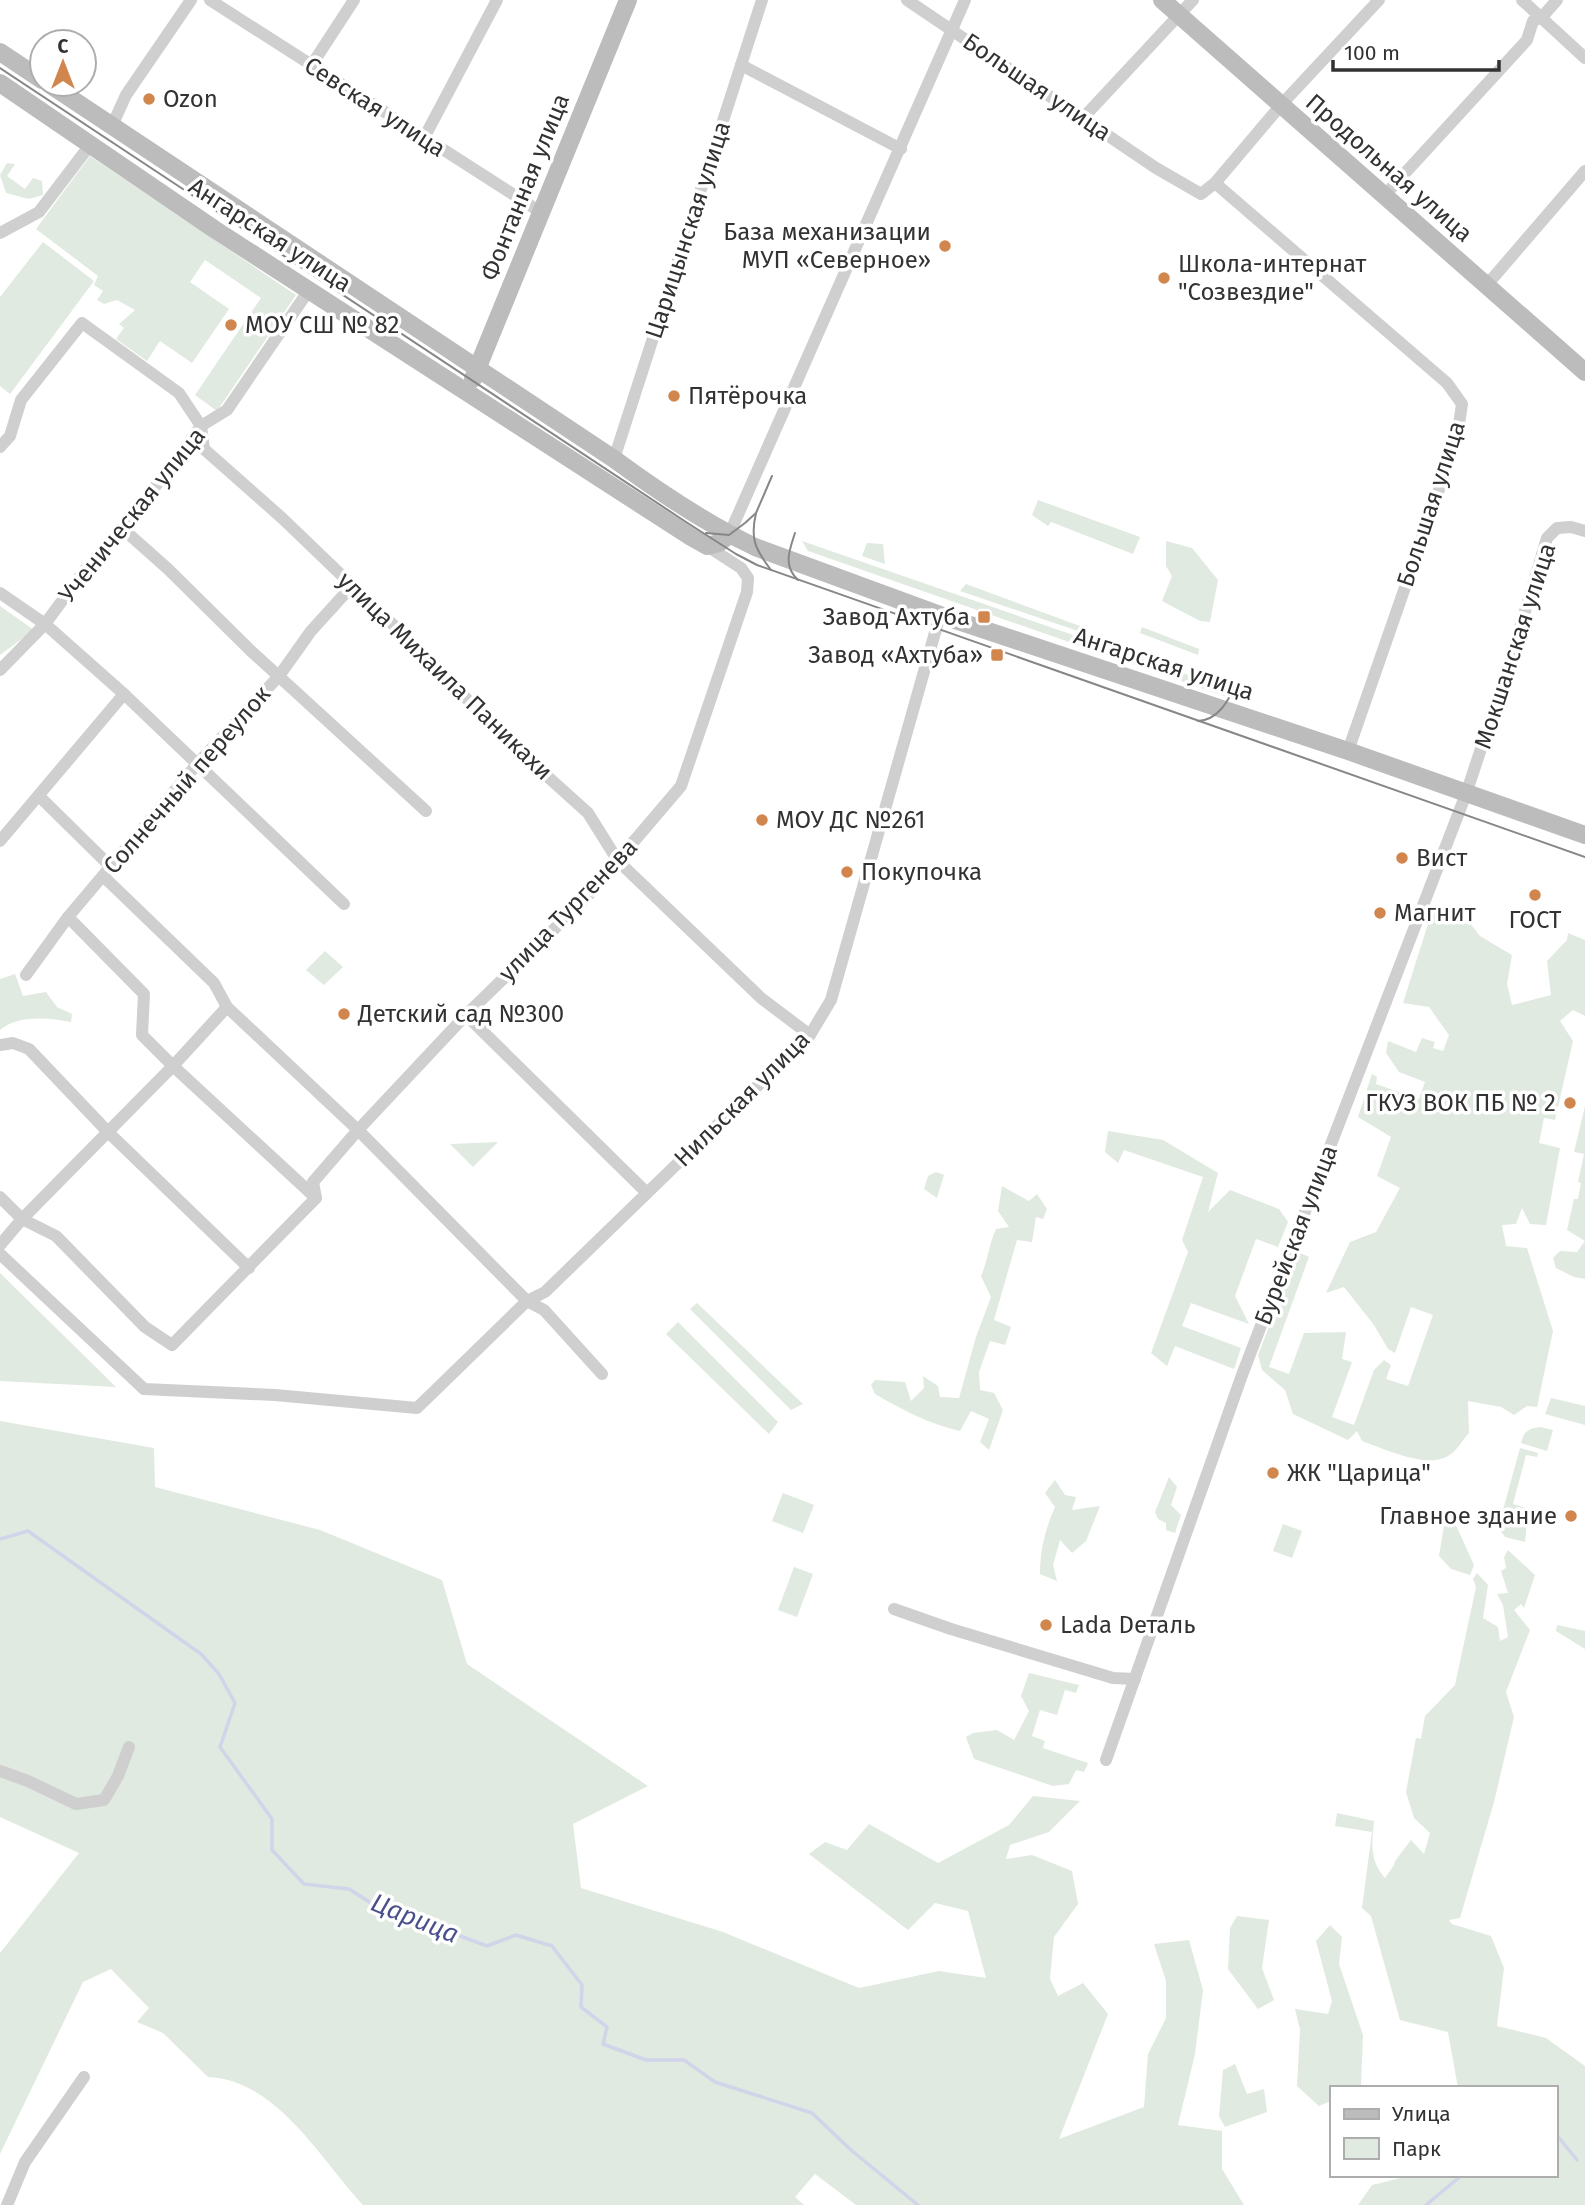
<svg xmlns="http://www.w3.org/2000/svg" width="1585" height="2205" viewBox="0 0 1585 2205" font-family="'Fira Sans',sans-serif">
<rect width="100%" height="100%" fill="#fff"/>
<g fill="#e0eae0">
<polygon points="90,156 296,295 217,411 195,395 261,298 205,260 190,282 229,309 192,363 160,341 147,361 116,339 124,328 119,324 135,310 117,300 104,304 97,300 103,291 94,285 98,276 36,229"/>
<polygon points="7,163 15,164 7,176 25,189 33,178 42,181 43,195 29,199 6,193 0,175"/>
<polygon points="43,242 94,281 10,394 0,386 0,297"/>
<polygon points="1038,500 1140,537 1133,554 1051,522 1048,526 1032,515"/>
<polygon points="802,541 1229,689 1224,696 808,551"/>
<polygon points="1166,541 1192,548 1218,580 1210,622 1200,621 1162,601 1172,576 1166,566"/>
<polygon points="867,543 883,544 885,564 862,556"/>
<polygon points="966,584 1080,626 1078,631 960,591"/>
<polygon points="0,606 34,630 0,655"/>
<polygon points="1142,627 1199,649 1198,655 1140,633"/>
<path d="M1433,908L1466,918L1480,936L1512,955L1507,984L1512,1005L1551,995L1547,961L1567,940L1568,933L1585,940V1016L1573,1010L1560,1021L1573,1041L1555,1120L1544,1118L1539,1143L1560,1148L1546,1225L1530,1224L1522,1208L1516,1224L1502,1225L1506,1246L1527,1248L1553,1331L1537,1407L1527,1406L1514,1415L1501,1407L1468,1401L1469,1433C1463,1439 1458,1449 1451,1454C1430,1471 1385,1449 1362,1441L1357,1431L1348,1440L1293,1414L1285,1390L1262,1370L1258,1355L1298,1252L1309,1257L1269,1367L1289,1374L1304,1333L1346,1332L1342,1359L1352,1362L1332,1417L1354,1425L1374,1370L1384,1360L1391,1365L1386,1379L1408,1386L1433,1315L1411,1307L1395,1353L1388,1349L1374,1325L1344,1287L1326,1293L1350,1242L1376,1232L1400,1188L1377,1176L1391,1137L1358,1117L1372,1074L1377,1077L1376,1084L1419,1099L1425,1082L1399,1072L1386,1053L1388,1041L1416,1052L1422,1038L1435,1042L1433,1048L1443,1051L1449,1035L1429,1007L1403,1003Z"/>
<polygon points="325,951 343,967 324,985 306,970"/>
<path d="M15,974L23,996L46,992L57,1007L72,1014L71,1022C49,1018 19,1014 0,1030V979Z"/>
<polygon points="1585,1106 1585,1279 1574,1277 1556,1268 1553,1258 1560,1251 1577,1252 1585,1241 1567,1230 1574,1199 1578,1199 1581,1183 1578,1182 1584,1154 1574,1152"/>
<polygon points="1108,1131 1163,1140 1218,1173 1208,1212 1230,1190 1279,1209 1288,1222 1278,1247 1256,1239 1235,1296 1249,1324 1191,1303 1182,1326 1241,1348 1234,1369 1175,1346 1167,1366 1151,1353 1188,1252 1182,1240 1203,1177 1124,1150 1118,1163 1105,1152"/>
<polygon points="498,1142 473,1167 450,1144"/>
<polygon points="936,1172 944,1175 937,1198 924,1189 928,1176"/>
<path d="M1002,1186L1029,1201L1037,1194L1047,1209L1043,1219L1036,1217L1032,1242L1017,1240L994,1320L1011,1327L1005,1345L990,1341L979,1372L980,1390L994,1393L1003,1410L989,1450L980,1442L989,1419L971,1411L960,1431C929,1424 903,1410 875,1394L871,1385L875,1380L905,1382L911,1401L924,1388L923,1376L938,1386L940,1397L959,1398L976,1337L991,1297L981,1276C988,1260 989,1244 996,1229L1009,1227L998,1211Z"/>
<polygon points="0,1273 116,1387 0,1381"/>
<polygon points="697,1303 803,1404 791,1410 690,1309"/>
<polygon points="678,1322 778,1422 769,1434 666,1334"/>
<polygon points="1551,1398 1585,1406 1585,1425 1545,1414"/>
<path d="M0,1421L154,1448L155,1487L320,1530L442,1580L467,1664L648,1786L573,1824L581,1888L723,1932L859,1988L939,1971L986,1978L968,1911L935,1903L908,1930L809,1854L825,1842L847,1850L869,1824L938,1863L1009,1825L1033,1796L1080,1801L1049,1832L1010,1845L1006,1859L1032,1855L1072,1871L1078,1904L1054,1937L1050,1979L1058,1996L1083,1983L1108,2014L1059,2139L1144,2107L1148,2054L1166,2018V1981L1154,1944L1189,1940L1203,1990L1195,2054L1178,2125L1222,2131V2169L1244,2205H856L815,2174L795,2197L804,2205H363C320,2159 277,2080 208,2077L163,2033L137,2022L149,2008L111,1969L83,1982L0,2154V1953L79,1853L0,1817Z"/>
<path d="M1540,1427L1553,1430L1547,1451L1521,1443C1524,1431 1528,1429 1540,1427Z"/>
<polygon points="1520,1448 1538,1453 1537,1457 1526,1455 1513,1504 1532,1510 1530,1517 1503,1510"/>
<polygon points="1169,1477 1177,1487 1171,1505 1181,1515 1175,1533 1166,1530 1166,1523 1158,1519 1155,1512"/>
<path d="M1055,1480L1065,1495L1076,1497L1072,1510L1100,1506L1086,1541L1072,1553L1060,1540L1053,1565L1057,1581L1040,1574C1040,1550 1045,1530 1055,1507L1045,1493Z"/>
<polygon points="783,1493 814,1505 803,1533 772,1521"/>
<polygon points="1446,1514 1454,1521 1474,1565 1470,1575 1451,1569 1439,1556"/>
<polygon points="1502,1515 1527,1522 1525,1542 1505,1537 1501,1531"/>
<polygon points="1283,1524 1302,1531 1292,1558 1273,1551"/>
<path d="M1508,1550L1535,1575L1524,1608L1521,1604L1514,1610L1530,1630L1506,1692L1514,1717L1494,1802L1460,1918L1449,1920L1452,1924L1491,1936L1504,1968L1497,2026L1546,2038L1585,2066V2205H1358L1372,2185L1413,2175H1555V2088H1458L1448,2032L1400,2020L1371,1916L1362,1908L1372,1832L1335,1826L1337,1813L1374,1821C1372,1843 1369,1860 1385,1878L1394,1865L1395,1861L1411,1840L1424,1854L1430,1833L1414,1818L1406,1792L1416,1738L1421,1739L1425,1716L1455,1685L1476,1587L1473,1579L1477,1573L1488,1585L1483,1618L1498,1627L1500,1641L1508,1637L1503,1605L1497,1594L1508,1593L1501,1571L1506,1568L1504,1557Z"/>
<polygon points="794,1567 813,1574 797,1617 778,1610"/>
<polygon points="1557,1625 1585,1631 1585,1649 1556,1631"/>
<polygon points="1029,1673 1079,1685 1076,1693 1065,1690 1057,1715 1040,1710 1032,1736 1045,1741 1043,1748 1088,1763 1084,1772 1076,1770 1069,1784 1053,1786 974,1759 966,1737 973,1733 997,1730 1014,1740 1029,1711 1021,1696"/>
<polygon points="1237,1916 1269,1920 1262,1968 1274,2000 1258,2009 1228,1969 1230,1928"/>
<polygon points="1330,1925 1342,1937 1339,1964 1363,2035 1361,2086 1331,2088 1331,2101 1319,2106 1297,2086 1300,2029 1295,2009 1328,2014 1332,2001 1316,1941"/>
<polygon points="1235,2064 1247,2094 1264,2089 1267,2112 1225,2127 1219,2116 1223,2070"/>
</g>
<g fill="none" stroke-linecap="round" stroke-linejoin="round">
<g stroke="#d2d4ea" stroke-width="3.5">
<polyline points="0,1539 28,1531 201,1654 219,1674 235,1703 220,1747 272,1819 272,1850 304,1884 349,1889 371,1903 487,1946 516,1935 552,1946 582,1985 581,2007 607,2027 603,2044 646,2060 684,2060 715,2082 812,2113 851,2150 918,2205"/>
<polyline points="1555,2133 1577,2160"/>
<polyline points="1426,2205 1462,2175"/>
</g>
<g stroke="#cfcfcf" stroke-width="12">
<polyline points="210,0 542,213"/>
<polyline points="907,0 1156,168 1201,194 1215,183 1447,383 1462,404 1457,438 1348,751"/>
<polyline points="1522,0 1585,58"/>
<polyline points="741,65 901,149"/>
<polyline points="311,66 354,0"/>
<polyline points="1083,118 1193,0"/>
<polyline points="112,126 126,95 191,0"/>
<polyline points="424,138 497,0"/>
<polyline points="1215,183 1281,105 1379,0"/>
<polyline points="1384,196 1527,40 1533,21 1542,17 1557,0"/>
<polyline points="0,233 39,212 90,145"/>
<polyline points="1486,286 1585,171"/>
<polyline points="0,447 10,436 21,400 82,323 179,393 201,426 204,449 282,518 434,664 497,731 588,813 618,861 761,998 810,1035"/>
<polyline points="614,459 762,0"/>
<polyline points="123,529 168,569 251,651 426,811"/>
<polyline points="729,535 965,0"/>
<polyline points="0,593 45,624 124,694 344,904"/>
<polyline points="0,670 45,624 84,571 123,529 201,426 227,410 309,290"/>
<polyline points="39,796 111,867"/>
<polyline points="0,841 124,694"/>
<polyline points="103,876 214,983 227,1007 358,1130 527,1301 544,1310 602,1374"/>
<polyline points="68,917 144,994 142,1035 173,1066 316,1198"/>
<polyline points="26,975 68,917 198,763 279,676 311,631 351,587"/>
<polyline points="466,1015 647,1193"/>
<polyline points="0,1045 13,1043 29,1049 108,1132 249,1268"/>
<polyline points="0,1197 22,1219 56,1236 145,1327 172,1345 316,1198 313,1182 358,1130 466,1015 584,900 681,786 747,592 748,578 741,568 707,546"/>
<polyline points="0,1245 22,1219 173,1066 227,1007"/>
<polyline points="0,1254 144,1389 275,1395 417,1408 527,1301 545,1292 810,1035 831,1000 940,615"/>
<polyline points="894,1609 951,1629 1113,1678 1135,1679"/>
<polyline points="1106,1760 1242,1375 1466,794 1511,658 1547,538 1557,528 1571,527 1585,531"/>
<polyline points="0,1771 28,1781 76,1804 104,1800 118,1776 129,1747"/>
<polyline points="7,2205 25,2162 84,2077"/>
</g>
<g stroke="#bcbcbc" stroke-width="18">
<polyline points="1162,0 1585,372"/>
<polyline points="0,52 42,80"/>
<polyline points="0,83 214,229 691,537 707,546 719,543 729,535"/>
<path d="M49,84L614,459C659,492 705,523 755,547L940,615L1348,751L1585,835"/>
<polyline points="473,379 628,0"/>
</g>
<g stroke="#878787" stroke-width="2">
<polyline points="0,68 686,522 736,554 757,565 1585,857"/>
<path d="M756,513C750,539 755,549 771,570"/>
<polyline points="706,533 729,535 745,523 756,513 772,476"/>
<path d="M795,533C789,551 783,566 798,580"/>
<path d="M1198,721C1217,720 1229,702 1234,685"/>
</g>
</g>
<g fill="#d1864d" stroke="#fff" stroke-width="2.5">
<circle cx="149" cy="99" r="7"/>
<circle cx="945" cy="246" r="7"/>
<circle cx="1164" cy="278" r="7"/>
<circle cx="231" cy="325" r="7"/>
<circle cx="674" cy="396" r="7"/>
<rect x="977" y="610" width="14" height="14" rx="3.5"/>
<rect x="990" y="648" width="14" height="14" rx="3.5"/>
<circle cx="762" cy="820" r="7"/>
<circle cx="1402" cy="858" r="7"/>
<circle cx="847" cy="872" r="7"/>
<circle cx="1535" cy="895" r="7"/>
<circle cx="1380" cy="913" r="7"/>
<circle cx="344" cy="1014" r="7"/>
<circle cx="1570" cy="1103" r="7"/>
<circle cx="1273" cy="1473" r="7"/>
<circle cx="1571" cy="1516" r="7"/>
<circle cx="1046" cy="1625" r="7"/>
</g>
<g text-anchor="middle" stroke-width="7" stroke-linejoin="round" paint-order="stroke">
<g font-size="24" fill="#323232" stroke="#fff">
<text transform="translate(1037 87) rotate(34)" y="8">Большая улица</text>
<text transform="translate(375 107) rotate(33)" y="8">Севская улица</text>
<text transform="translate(1389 168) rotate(41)" y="8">Продольная улица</text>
<text transform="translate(525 187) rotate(-68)" y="8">Фонтанная улица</text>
<text transform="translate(688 230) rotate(-72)" y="8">Царицынская улица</text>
<text transform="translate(270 235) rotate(33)" y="8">Ангарская улица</text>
<text transform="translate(1431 504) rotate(-72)" y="8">Большая улица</text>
<text transform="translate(132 515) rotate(-51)" y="8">Ученическая улица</text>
<text transform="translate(1515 646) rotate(-72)" y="8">Мокшанская улица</text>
<text transform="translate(1164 664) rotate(18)" y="8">Ангарская улица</text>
<text transform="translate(445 676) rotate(44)" y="8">улица Михаила Паникахи</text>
<text transform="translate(187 780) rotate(-49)" y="8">Солнечный переулок</text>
<text transform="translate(568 910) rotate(-46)" y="8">улица Тургенева</text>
<text transform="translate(742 1099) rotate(-45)" y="8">Нильская улица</text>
<text transform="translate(1296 1235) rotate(-69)" y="8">Бурейская улица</text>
</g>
<g font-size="24" fill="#323232" stroke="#fff" text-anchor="start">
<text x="163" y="107">Ozon</text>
<text x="931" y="240" text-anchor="end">База механизации<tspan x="931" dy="28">МУП «Северное»</tspan></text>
<text x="1178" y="272">Школа-интернат<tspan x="1178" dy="28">"Созвездие"</tspan></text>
<text x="245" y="333">МОУ СШ № 82</text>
<text x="688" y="404">Пятёрочка</text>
<text x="970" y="625" text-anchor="end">Завод Ахтуба</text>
<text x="983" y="663" text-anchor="end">Завод «Ахтуба»</text>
<text x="776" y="828">МОУ ДС №261</text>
<text x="1416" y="866">Вист</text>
<text x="861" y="880">Покупочка</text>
<text x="1394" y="921">Магнит</text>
<text x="1535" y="928" text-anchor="middle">ГОСТ</text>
<text x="358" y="1022">Детский сад №300</text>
<text x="1556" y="1111" text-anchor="end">ГКУЗ ВОК ПБ № 2</text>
<text x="1287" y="1481">ЖК "Царица"</text>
<text x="1557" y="1524" text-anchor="end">Главное здание</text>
<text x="1060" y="1633">Lada Dеталь</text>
</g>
<g font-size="26" font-style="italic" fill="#49508c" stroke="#fff">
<text transform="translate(415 1918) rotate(22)" y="9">Царица</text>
</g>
</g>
<rect x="1330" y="2086" width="228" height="91" fill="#ffffff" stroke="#adadad" stroke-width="2"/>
<rect x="1344" y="2109" width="35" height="10" fill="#bcbcbc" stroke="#adadad" stroke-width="2"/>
<text x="1392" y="2121" font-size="21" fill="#323232">Улица</text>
<rect x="1344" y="2138" width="35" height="21" fill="#e0eae0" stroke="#adadad" stroke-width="2"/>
<text x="1392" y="2156" font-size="21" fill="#323232">Парк</text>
<g transform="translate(63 63)"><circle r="33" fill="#ffffff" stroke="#adadad" stroke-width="2"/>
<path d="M0-5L12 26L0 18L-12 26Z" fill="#d1864d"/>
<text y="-10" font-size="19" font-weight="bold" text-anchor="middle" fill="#323232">С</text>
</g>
<path d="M1333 60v10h166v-10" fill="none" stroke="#323232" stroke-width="3.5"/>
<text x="1344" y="60" font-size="21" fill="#323232" stroke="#ffffff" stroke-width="5" paint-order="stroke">100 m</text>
</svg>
